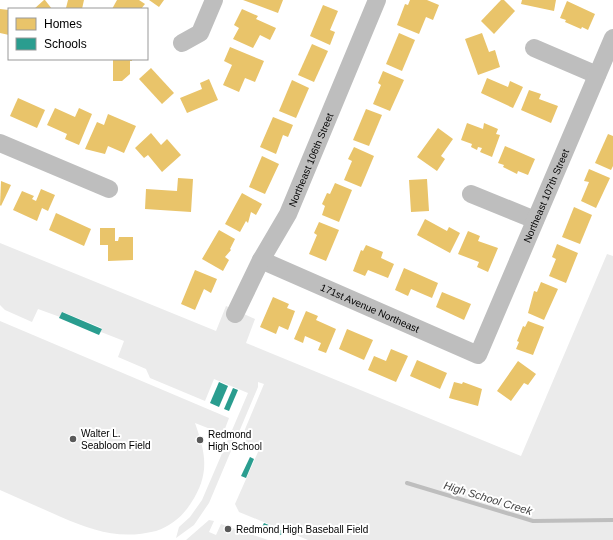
<svg xmlns="http://www.w3.org/2000/svg" width="613" height="540" viewBox="0 0 613 540" font-family="Helvetica,sans-serif">
<rect width="100%" height="100%" fill="#fff"/>
<g fill="#ebebeb">
<polygon points="0,243 216,331 226,306 255,319 246,343 521,456 607,254 613,256 613,540 308,540 239,512 235,504 258,452 243,443 247,436 243,434 264,384 258,382 258,387 209,503 194,525 176,538 179,527 190,517 202,500 248,393 214,379 205,401 150,378 146,369 118,357 124,341 101,332 102,328 63,312 60,317 38,309 32,322 5,310 0,305"/>
<path d="M0,321L229,418L223,434L195,423C206,454 210,474 191,503C183,516 171,526 156,531C120,540 94,531 61,517C41,508 20,499 0,490Z"/>
<polygon points="209,520 214,521 209,532 216,535 221,524 268,540 186,540"/>
</g>
<g fill="#e9c46a">
<polygon points="45,0 52,9 34,9 44,0"/>
<polygon points="68,0 84,0 82,9 66,8"/>
<polygon points="117,0 139,0 145,4 141,9 112,9"/>
<polygon points="149,0 164,0 159,7"/>
<polygon points="243,0 283,0 278,13"/>
<polygon points="410,0 427,0 439,5 433,20 426,17 419,34 397,25 405,4 408,5"/>
<polygon points="501,0 504,0 515,11 494,34 481,21"/>
<polygon points="522,0 556,0 554,11 521,4"/>
<polygon points="567,1 595,14 588,30 582,27 581,29 565,22 566,20 560,18"/>
<polygon points="323,5 338,11 330,30 335,32 330,45 310,36"/>
<polygon points="0,9 9,10 9,35 0,33"/>
<polygon points="242,9 258,16 256,19 276,28 270,40 260,35 253,48 233,39 239,28 234,25"/>
<polygon points="399,33 415,40 402,71 386,64"/>
<polygon points="482,33 489,52 495,50 500,67 478,75 465,39"/>
<polygon points="312,44 328,51 314,82 298,75"/>
<polygon points="230,47 264,61 255,82 245,78 239,92 223,85 232,65 224,61"/>
<polygon points="113,59 132,59 132,61 130,61 130,74 122,81 113,81"/>
<polygon points="151,68 174,93 162,104 139,79"/>
<polygon points="383,71 404,80 390,111 373,104 381,85 378,83"/>
<polygon points="487,78 508,87 510,81 523,87 513,108 481,93"/>
<polygon points="209,79 218,100 187,113 180,98 202,89 200,83"/>
<polygon points="292,80 309,88 296,118 279,111"/>
<polygon points="529,90 541,94 539,99 558,106 551,123 521,110"/>
<polygon points="18,98 45,110 37,128 10,116"/>
<polygon points="55,108 75,117 79,108 92,114 79,145 65,139 67,134 47,125"/>
<polygon points="366,109 382,115 369,146 353,140"/>
<polygon points="108,114 136,126 124,153 108,146 105,154 85,149 97,122 104,125"/>
<polygon points="273,117 293,125 288,137 283,135 276,154 260,147"/>
<polygon points="467,123 483,129 484,123 498,129 496,134 500,135 492,157 480,152 482,148 478,147 477,150 471,147 472,144 461,140"/>
<polygon points="438,128 453,139 441,156 445,159 437,171 417,157"/>
<polygon points="151,133 161,145 167,139 181,155 162,172 148,155 144,158 135,148"/>
<polygon points="608,134 613,136 613,166 611,170 595,163"/>
<polygon points="505,146 535,159 528,175 518,171 517,174 503,167 504,165 498,163"/>
<polygon points="354,147 374,156 361,187 344,180 352,161 348,159"/>
<polygon points="262,156 279,164 265,194 249,187"/>
<polygon points="589,169 610,178 596,208 581,201 589,182 584,181"/>
<polygon points="178,178 193,179 191,212 145,209 146,189 177,191"/>
<polygon points="427,179 429,211 411,212 409,180"/>
<polygon points="1,181 11,185 1,206 0,205"/>
<polygon points="335,183 352,190 339,222 322,215 325,206 322,204 327,193 330,194"/>
<polygon points="41,189 55,195 48,211 42,208 37,221 13,210 22,191 34,196 32,199 36,201"/>
<polygon points="242,193 262,204 256,215 251,212 248,223 246,221 240,232 225,224"/>
<polygon points="574,207 592,215 580,244 562,237"/>
<polygon points="56,213 91,229 84,246 49,230"/>
<polygon points="425,219 447,231 449,227 460,233 450,253 417,235"/>
<polygon points="319,222 339,230 326,261 309,254 317,235 314,233"/>
<polygon points="100,228 115,228 115,241 118,241 119,237 133,237 133,260 108,261 108,245 100,245"/>
<polygon points="219,230 235,239 230,249 231,250 225,257 229,260 223,271 202,259"/>
<polygon points="468,231 480,236 478,241 498,248 488,272 477,267 479,262 458,254"/>
<polygon points="557,244 578,253 566,283 549,276 556,259 552,257"/>
<polygon points="366,245 383,252 381,258 394,264 388,278 368,270 365,276 353,271 361,250 363,251"/>
<polygon points="404,268 438,283 432,298 411,289 408,296 395,290"/>
<polygon points="195,270 217,279 211,293 204,289 195,310 181,304"/>
<polygon points="541,282 558,289 544,320 528,313 534,291 537,292"/>
<polygon points="442,292 471,304 464,320 436,307"/>
<polygon points="273,297 289,304 287,308 295,311 288,330 279,326 276,334 260,327"/>
<polygon points="306,311 318,316 316,320 336,329 326,353 318,350 321,343 305,336 303,343 294,339"/>
<polygon points="528,321 544,327 533,355 516,349 519,342 517,341 523,326 525,327"/>
<polygon points="347,329 373,340 364,360 339,349"/>
<polygon points="391,349 408,356 396,382 368,370 374,356 386,361"/>
<polygon points="417,360 447,373 440,389 410,376"/>
<polygon points="518,361 536,374 528,385 524,383 511,401 497,391"/>
<polygon points="454,382 462,384 463,382 482,389 478,406 449,398"/>
</g>
<g fill="#2a9d8f">
<polygon points="62,312 102,329 99,335 59,318"/>
<polygon points="219,382 228,386 219,407 210,403"/>
<polygon points="233,388 238,390 229,411 224,409"/>
<polygon points="250,457 254,459 246,478 241,476"/>
<polygon points="264,523 283,531 281,535 262,527"/>
</g>
<g fill="none" stroke-linecap="round" stroke-linejoin="round">
<polyline stroke="#bebebe" stroke-width="4" points="407,483 533,521 613,520"/>
<g stroke="#bebebe" stroke-width="18">
<polyline points="182,43 200,33 214,0"/>
<polyline points="534,48 597,75"/>
<polyline points="0,143 109,189"/>
<polyline points="471,194 535,220"/>
<path id="s1" d="M261,260L478,355L613,38"/>
<path id="s2" d="M235,314L261,260L288,214L377,0"/>
</g>
</g>
<g fill="#595959" stroke="#fff" stroke-width="1.5">
<circle cx="73" cy="439" r="4"/>
<circle cx="200" cy="440" r="4"/>
<circle cx="228" cy="529" r="4"/>
</g>
<g text-anchor="middle" stroke-width="4" stroke-linejoin="round" paint-order="stroke">
<g font-size="10" fill="#000" stroke="#fff">
<text dy="4" stroke="none"><textPath href="#s2" startOffset="172">Northeast 106th Street</textPath></text>
<text dy="4" stroke="none"><textPath href="#s1" startOffset="410">Northeast 107th Street</textPath></text>
<text dy="4" stroke="none"><textPath href="#s1" startOffset="119">171st Avenue Northeast</textPath></text>
</g>
<g font-size="10" fill="#000" stroke="#fff" text-anchor="start">
<text x="81" y="437">Walter L.<tspan x="81" dy="12">Seabloom Field</tspan></text>
<text x="208" y="438">Redmond<tspan x="208" dy="12">High School</tspan></text>
<text x="236" y="533">Redmond High Baseball Field</text>
</g>
<g font-size="11" font-style="italic" fill="#434343" stroke="#fff">
<text transform="translate(488 498) rotate(17)" y="4">High School Creek</text>
</g>
</g>
<rect x="8" y="8" width="140" height="52" fill="#ffffff" stroke="#999999"/>
<rect x="16" y="18" width="20" height="12" fill="#e9c46a" stroke="#999999"/>
<text x="44" y="28" font-size="12" fill="#000000">Homes</text>
<rect x="16" y="38" width="20" height="12" fill="#2a9d8f" stroke="#999999"/>
<text x="44" y="48" font-size="12" fill="#000000">Schools</text>
</svg>
